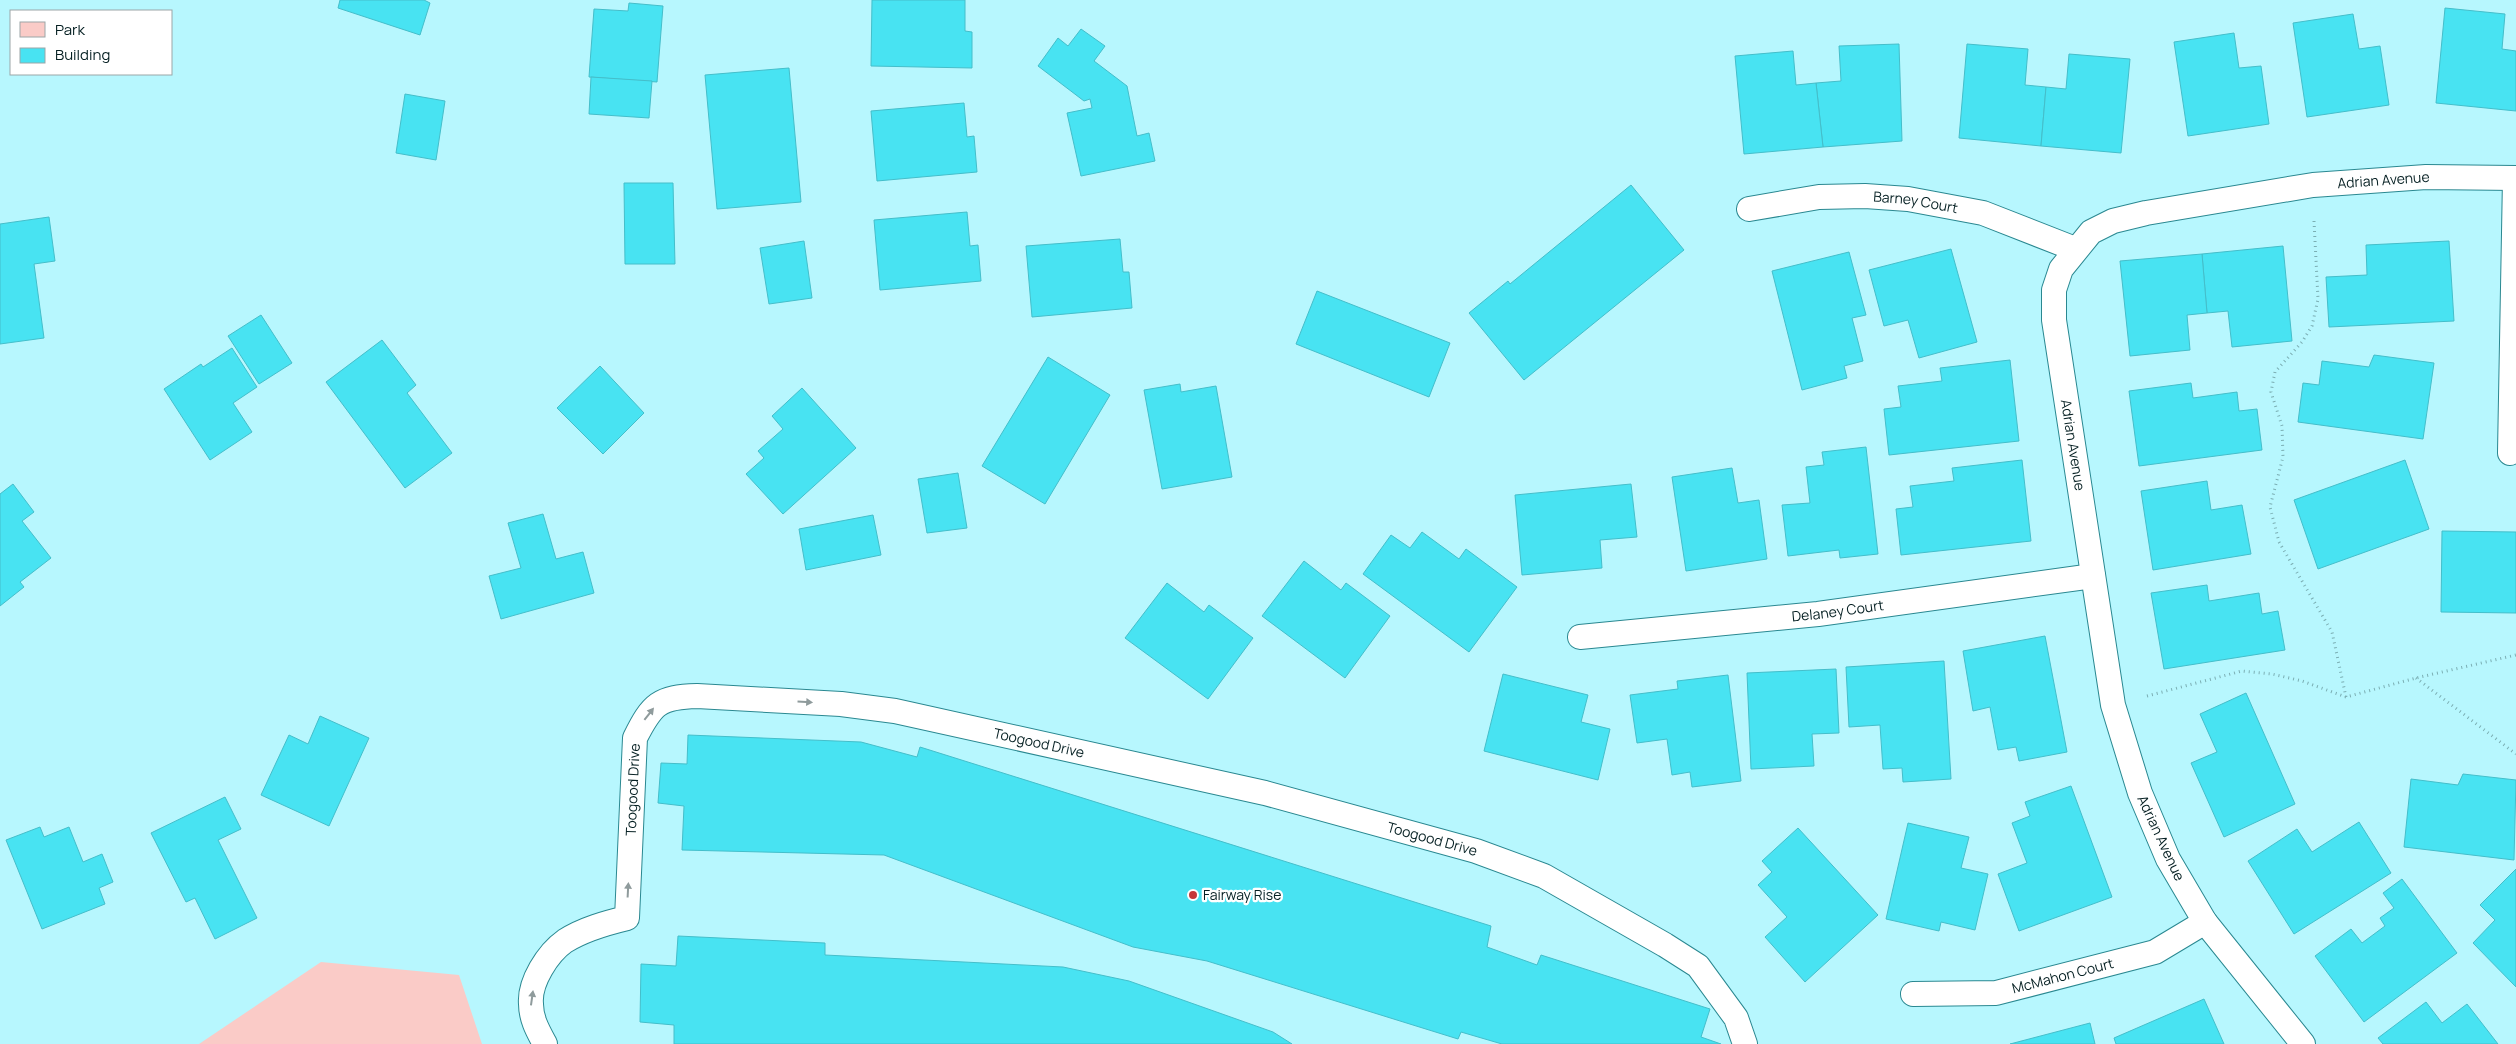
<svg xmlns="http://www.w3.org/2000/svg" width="2516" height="1044" viewBox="0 0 2516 1044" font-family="Manrope,sans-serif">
<rect width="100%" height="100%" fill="#b7f7fe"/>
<polygon fill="#facbc7" points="321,962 459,975 482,1044 199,1044"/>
<g fill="#48e3f2" stroke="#44beca">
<polygon points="340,0 424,0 430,3 420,35 338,8"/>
<polygon points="872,0 965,0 965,31 972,32 972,68 871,66"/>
<polygon points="629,3 663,6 657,82 589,77 594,9 628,11"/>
<polygon points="2445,8 2505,14 2502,49 2516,51 2516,111 2436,103"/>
<polygon points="2353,14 2359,49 2380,46 2389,105 2307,117 2293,23"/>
<polygon points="1081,29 1105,46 1094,61 1127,86 1137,136 1149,133 1155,161 1081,176 1067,113 1092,108 1090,99 1084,101 1038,66 1058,38 1068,46"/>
<polygon points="2234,33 2239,68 2261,66 2269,124 2188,136 2174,42"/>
<polygon points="1899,44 1902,141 1823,147 1816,83 1841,81 1839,46"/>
<polygon points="1967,44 2028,49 2025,85 2046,87 2041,146 1959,138"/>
<polygon points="1793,51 1796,85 1816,83 1823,147 1744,154 1735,56"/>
<polygon points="2069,54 2130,59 2121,153 2041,146 2046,87 2066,89"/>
<polygon points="789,68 801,202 717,209 705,75"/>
<polygon points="591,77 652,81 649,118 589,114"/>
<polygon points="405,94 445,101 436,160 396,153"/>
<polygon points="964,103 967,137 974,136 977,172 877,181 871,111"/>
<polygon points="624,183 673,183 675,264 625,264"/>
<polygon points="1631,185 1684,250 1524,380 1469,313 1508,281 1510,284"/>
<polygon points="967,212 970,246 978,245 981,281 880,290 874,220"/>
<polygon points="49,217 55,261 34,264 44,338 0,344 0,224"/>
<polygon points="1120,239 1123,272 1129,272 1132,308 1032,317 1026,246"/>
<polygon points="804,241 812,298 769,304 760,248"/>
<polygon points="2449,241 2454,321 2329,327 2326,277 2367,275 2366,245"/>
<polygon points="2283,246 2292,341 2232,347 2228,311 2207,313 2202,254"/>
<polygon points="1951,249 1977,342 1919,358 1908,320 1884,326 1869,270"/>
<polygon points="1849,252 1866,315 1852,318 1863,361 1844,366 1847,378 1802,390 1772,271"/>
<polygon points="2202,254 2207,313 2187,315 2190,350 2130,356 2120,261"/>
<polygon points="1317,291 1450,343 1429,397 1296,344"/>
<polygon points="261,315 292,363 259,384 228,336"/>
<polygon points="382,340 416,385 407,393 452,453 405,488 326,382"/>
<polygon points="232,348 257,387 233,403 252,432 210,460 164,389 201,364 203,367"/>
<polygon points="2374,355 2434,363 2423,439 2298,422 2303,383 2319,385 2322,361 2369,367"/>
<polygon points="1048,357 1110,395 1045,504 982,466"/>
<polygon points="2010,360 2019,441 1889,455 1884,409 1901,407 1898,386 1942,381 1940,368"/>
<polygon points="600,366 644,413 603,454 557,408"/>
<polygon points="2191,383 2193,398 2237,392 2239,411 2257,409 2262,450 2139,466 2129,391"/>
<polygon points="1180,384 1181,392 1216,386 1232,477 1162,489 1144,390"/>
<polygon points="802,388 856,448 783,514 746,474 764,458 758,451 783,429 772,416"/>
<polygon points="1866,447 1878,554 1840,558 1839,550 1788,556 1782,505 1810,503 1806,467 1824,465 1822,452"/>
<polygon points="2022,460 2031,541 1901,555 1896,509 1913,507 1910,486 1954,481 1952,468"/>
<polygon points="2405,460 2429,529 2318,569 2294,500"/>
<polygon points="1732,468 1738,503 1759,500 1767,559 1686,571 1672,477"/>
<polygon points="958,473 967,528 927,533 918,479"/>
<polygon points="2207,481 2211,510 2242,505 2251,554 2153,570 2141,491"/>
<polygon points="13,484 34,512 22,521 51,558 20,582 24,587 0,606 0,494"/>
<polygon points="1631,484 1637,537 1600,540 1602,568 1522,575 1515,495"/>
<polygon points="543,514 556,559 583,552 594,593 501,619 489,576 521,568 508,523"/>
<polygon points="873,515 881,555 806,570 799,529"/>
<polygon points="2442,531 2516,532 2516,613 2441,612"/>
<polygon points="1422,532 1459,559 1466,549 1517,587 1469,652 1363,574 1391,535 1410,548"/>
<polygon points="1304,561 1341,590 1346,583 1390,616 1345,678 1262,616"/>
<polygon points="1167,583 1204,612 1209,605 1253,638 1208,699 1125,638"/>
<polygon points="2207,585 2209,601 2259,593 2262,614 2278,611 2285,650 2164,669 2151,593"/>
<polygon points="2045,636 2067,752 2019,761 2016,747 1998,750 1990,707 1973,711 1963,651"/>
<polygon points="1944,661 1951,779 1903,782 1902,768 1883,769 1880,725 1849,727 1846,667"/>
<polygon points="1836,669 1839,733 1812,734 1814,766 1751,769 1747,673"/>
<polygon points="1503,674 1588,695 1581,722 1610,729 1598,780 1484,751"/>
<polygon points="1728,675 1741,781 1692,787 1690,772 1672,775 1667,739 1637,743 1630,695 1678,689 1677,681"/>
<polygon points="2246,693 2295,804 2224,837 2191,763 2217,752 2200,714"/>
<polygon points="320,716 369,738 329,826 261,795 289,735 308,744"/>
<polygon points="688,735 861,742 917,757 920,747 1491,926 1487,947 1537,965 1541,955 1710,1009 1701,1037 1721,1044 1502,1044 1461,1032 1458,1039 1207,961 1133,947 884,855 682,850 684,806 658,803 661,763 687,764"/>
<polygon points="2463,774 2516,780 2514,860 2404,847 2411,779 2458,785"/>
<polygon points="2071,786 2112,897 2019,931 1998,874 2027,863 2012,823 2030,816 2025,802"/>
<polygon points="225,797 241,829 218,840 257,918 215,939 195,898 186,902 151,833"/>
<polygon points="2359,822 2391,873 2294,934 2248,861 2297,829 2312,852"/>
<polygon points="1908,823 1969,837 1961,868 1988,874 1975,930 1941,922 1939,931 1886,919"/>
<polygon points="40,827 44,837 69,827 83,862 102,854 113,882 99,888 105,904 42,929 6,840"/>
<polygon points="1798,828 1878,915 1805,982 1765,937 1787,917 1758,885 1772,872 1762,861"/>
<polygon points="2516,869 2516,987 2473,943 2495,920 2480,905"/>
<polygon points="2402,879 2457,953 2364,1022 2315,956 2351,929 2362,943 2385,926 2380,918 2394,908 2383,893"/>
<polygon points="678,936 825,943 825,955 1063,967 1129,981 1273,1032 1292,1044 674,1044 674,1025 640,1022 641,964 676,966"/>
<polygon points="2204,999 2224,1044 2116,1044 2114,1038"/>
<polygon points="2426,1002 2442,1023 2467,1004 2498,1044 2383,1044 2378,1038"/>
<polygon points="2090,1023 2095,1044 2010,1044"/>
</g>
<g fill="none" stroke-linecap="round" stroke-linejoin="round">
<defs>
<g id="service">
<path id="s1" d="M1749,209L1819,197L1865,196L1908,199L1983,213L2075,249"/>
<polyline points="2510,453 2515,178"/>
<path id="s2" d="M1580,637L1818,614L2093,576"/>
<path id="s3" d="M1913,994L1996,993L2155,952L2205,922"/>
<path id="s4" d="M545,1044C538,1031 531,1019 531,1004C529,982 548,953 565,941C584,929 606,923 627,918L635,738C652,704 659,697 697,696L841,704L895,711L1265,793L1476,851L1544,876L1665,945L1698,966L1736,1018L1745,1044"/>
<path id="s5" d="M2303,1044L2205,922L2168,859L2140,793L2113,705L2054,320V290L2061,269L2091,232L2113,221L2146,213L2313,185L2426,177L2516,178"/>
</g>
</defs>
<use href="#service" stroke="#2a8891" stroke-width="26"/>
<g stroke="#7baeb3" stroke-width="3" stroke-dasharray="1 4" stroke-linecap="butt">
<polyline points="2314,221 2318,299 2312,326 2302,342 2275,372 2271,392 2282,426 2283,457 2270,507 2279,542 2332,632 2346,697"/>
<polyline points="2416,678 2516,754"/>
<polyline points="2147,696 2242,671 2272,674 2302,681 2346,697 2416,678 2516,655"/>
</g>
<use href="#service" stroke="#fff" stroke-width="24"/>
</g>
<defs><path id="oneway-solid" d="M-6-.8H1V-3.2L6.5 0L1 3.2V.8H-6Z" transform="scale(1.25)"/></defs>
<g fill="#8f9b9c">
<use href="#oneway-solid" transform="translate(805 702) rotate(4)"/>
<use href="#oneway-solid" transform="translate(649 714) rotate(-52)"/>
<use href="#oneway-solid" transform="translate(628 890) rotate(-87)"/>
<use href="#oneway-solid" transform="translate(532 998) rotate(-82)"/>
</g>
<circle fill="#c63739" stroke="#fff" stroke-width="2" cx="1193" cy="895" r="5"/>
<g text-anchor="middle" stroke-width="4.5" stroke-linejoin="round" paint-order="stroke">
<g font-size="14" fill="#062023" stroke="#fff">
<text dy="5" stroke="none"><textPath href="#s5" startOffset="1181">Adrian Avenue</textPath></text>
<text dy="5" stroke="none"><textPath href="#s1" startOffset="168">Barney Court</textPath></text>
<text transform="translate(2073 445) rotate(81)" y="5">Adrian Avenue</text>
<text dy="5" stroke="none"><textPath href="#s2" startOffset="259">Delaney Court</textPath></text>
<text dy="5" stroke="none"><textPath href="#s4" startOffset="791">Toogood Drive</textPath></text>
<text dy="5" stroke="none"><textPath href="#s4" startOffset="312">Toogood Drive</textPath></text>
<text transform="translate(2161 838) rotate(65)" y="5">Adrian Avenue</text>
<text dy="5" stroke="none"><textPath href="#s4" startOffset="1196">Toogood Drive</textPath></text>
<text dy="5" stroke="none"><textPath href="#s3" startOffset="152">McMahon Court</textPath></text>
</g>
<g font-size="14" fill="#062023" stroke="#fff" text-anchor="start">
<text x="1203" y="900">Fairway Rise</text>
</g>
</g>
<rect x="10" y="10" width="162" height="65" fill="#ffffff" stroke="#9ba6a7"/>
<rect x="20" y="22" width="25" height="15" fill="#facbc7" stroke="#9ba6a7"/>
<text x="55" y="35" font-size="15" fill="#062023">Park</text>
<rect x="20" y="48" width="25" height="15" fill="#48e3f2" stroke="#9ba6a7"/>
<text x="55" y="60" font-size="15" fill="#062023">Building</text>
</svg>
